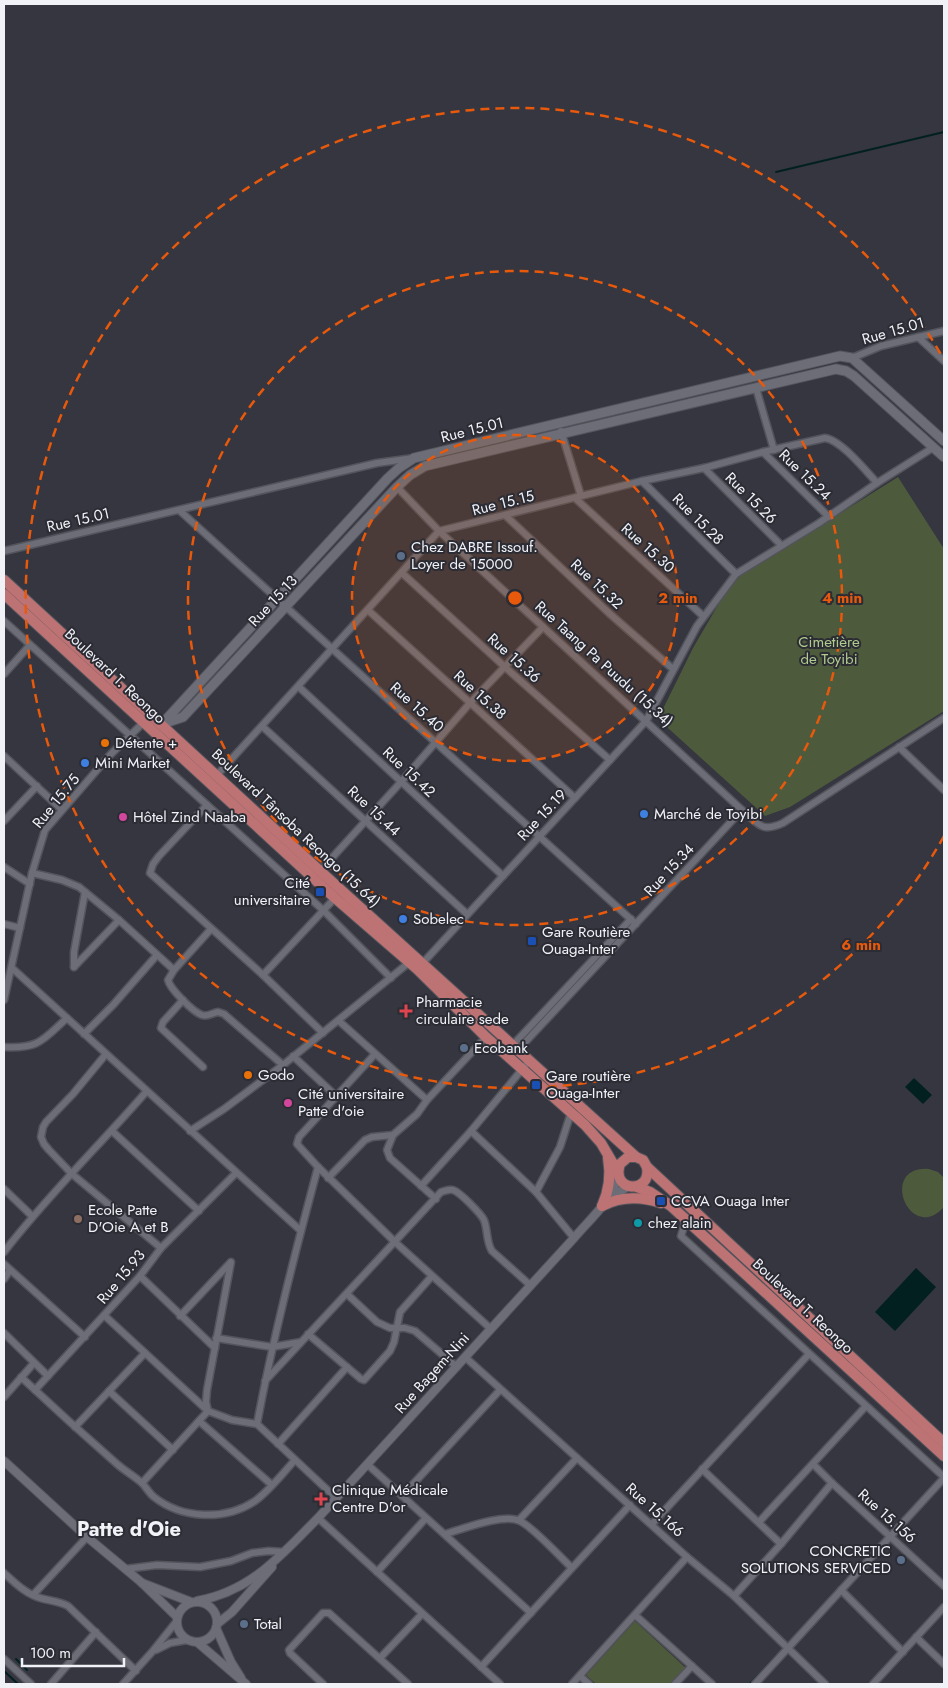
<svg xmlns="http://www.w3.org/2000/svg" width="948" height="1688" viewBox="0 0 948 1688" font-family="Jost,sans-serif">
<rect width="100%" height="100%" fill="#35363f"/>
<g fill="#4d5a3c">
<polygon points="898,477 944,549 944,711 790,807 765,816 658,719 693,648 725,593 742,574 774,551 820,526"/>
<path d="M929,1169L938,1172L944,1178V1207C909,1245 878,1165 929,1169Z"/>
<polygon points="635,1621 688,1670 674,1684 596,1684 586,1675"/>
</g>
<g fill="#032020">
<polygon points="914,1078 932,1095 923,1104 905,1087"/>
<polygon points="916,1268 936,1287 895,1331 875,1312"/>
</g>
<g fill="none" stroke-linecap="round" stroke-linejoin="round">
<g stroke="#032020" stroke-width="2">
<polyline points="776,172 944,132"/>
<polyline points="16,1659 27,1670"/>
<polyline points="4,1671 18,1684"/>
<polyline points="750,1684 777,1655"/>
</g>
<defs>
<g id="minor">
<polyline points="918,337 944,361"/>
<polyline points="852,358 881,346 944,331"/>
<polyline points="756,388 774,450"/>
<polyline points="561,431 581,496"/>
<polyline points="763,452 829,517"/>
<polyline points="704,468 781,545"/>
<polyline points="642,481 736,574"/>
<path d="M397,487L439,531L742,810C759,824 761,833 783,823L944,718"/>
<polyline points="575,498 703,616"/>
<polyline points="179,510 636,924"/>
<polyline points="505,515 610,614 673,669"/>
<polyline points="4,551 377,463 414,458"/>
<polyline points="402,573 505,667 610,760"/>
<polyline points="369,611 575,798"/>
<polyline points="4,621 324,911 391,978"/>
<polyline points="4,674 30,645"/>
<polyline points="299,687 503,876"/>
<polyline points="263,727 467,914"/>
<polyline points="899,747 944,790"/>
<polyline points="4,756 62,810"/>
<path d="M217,775L439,531L642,481L704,468L763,452L825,438C841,440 866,471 877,483"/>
<polyline points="207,805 159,856 153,864 150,873 263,975 323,1033"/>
<polyline points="4,821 37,786"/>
<polyline points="4,867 30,884"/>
<polyline points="320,871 401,782 470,703 543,627"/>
<polyline points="32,873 62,880 79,887 119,920 174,970"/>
<polyline points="4,924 20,928"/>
<path d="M211,929L174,970L168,980C170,989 193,1012 202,1015C208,1017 212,1013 218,1012L224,1014L283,1065"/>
<polyline points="420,966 646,721 697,626 736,574 819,523 877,483 934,447"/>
<polyline points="74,967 74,952 85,892"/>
<polyline points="74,967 119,920"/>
<polyline points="12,968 300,1230"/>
<polyline points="263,975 335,898"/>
<polyline points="4,1000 32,873 45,830 110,755 143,723"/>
<polyline points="183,1000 163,1022 161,1028 203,1067"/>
<polyline points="339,1021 427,1100"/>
<polyline points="84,1034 113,1005 157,955"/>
<path d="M4,1047C39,1049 43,1040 67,1018"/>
<polyline points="510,1048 631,919"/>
<polyline points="516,1052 742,810"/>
<polyline points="106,1054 73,1094 46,1122 43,1127 41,1137 44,1144 49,1150 72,1174 161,1248"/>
<polyline points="375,1054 299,1137 297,1144 318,1167 395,1242 491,1329"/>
<polyline points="293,1056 336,1096"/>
<polyline points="112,1131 199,1211"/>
<polyline points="190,1131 224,1109 283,1065 411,961"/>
<polyline points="471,1131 536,1192 574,1238"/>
<polyline points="393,1135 387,1150 390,1158 436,1199"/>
<polyline points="328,1178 365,1140 372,1137 393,1135 417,1114 427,1100 486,1037"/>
<polyline points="421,1186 471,1131 529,1061"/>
<polyline points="4,1189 32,1216"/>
<polyline points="536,1192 560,1147 571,1113"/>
<polyline points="686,1220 681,1236 944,1477"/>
<path d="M4,1252C48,1195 99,1146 146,1092"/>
<polyline points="4,1264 85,1337"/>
<polyline points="140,1276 215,1348"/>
<polyline points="4,1279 10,1270"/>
<polyline points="347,1294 377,1322 390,1328 405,1328 415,1331 457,1367"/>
<polyline points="105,1316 208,1411 232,1420 257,1424 336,1498"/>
<polyline points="180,1316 230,1263"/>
<polyline points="4,1333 48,1376"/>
<polyline points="308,1334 361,1379 364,1380 390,1351 394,1342 400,1312 432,1276"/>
<polyline points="216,1338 272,1347 301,1342"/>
<polyline points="465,1357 687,1557 734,1596 825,1684"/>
<path d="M21,1377C53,1407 85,1436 117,1464C125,1471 134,1476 142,1483C146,1487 149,1493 154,1497C182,1519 225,1521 255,1501C270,1490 282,1474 295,1460"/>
<path d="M265,1381L441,1192C444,1191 449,1189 453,1190C460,1192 481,1214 484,1220C488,1230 486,1242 492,1251L530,1285"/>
<polyline points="35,1390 140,1276 161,1248 236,1173"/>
<polyline points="109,1391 173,1450"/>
<polyline points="4,1397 34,1363"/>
<polyline points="208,1411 206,1402 207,1390 231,1262"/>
<polyline points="199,1421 272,1485"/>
<path d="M257,1424C273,1338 295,1253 318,1167"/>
<polyline points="75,1427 145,1353"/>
<polyline points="278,1444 347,1367"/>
<polyline points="367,1464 531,1613"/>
<polyline points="813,1464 832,1483 944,1586"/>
<polyline points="702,1469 781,1544"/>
<polyline points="142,1483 208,1411"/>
<polyline points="402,1496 500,1390"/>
<polyline points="318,1518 500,1684"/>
<polyline points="519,1520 577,1458"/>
<polyline points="759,1522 866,1406"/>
<polyline points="652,1524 809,1354"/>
<path d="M445,1534C463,1529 503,1513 520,1521C534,1528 559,1556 571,1567"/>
<polyline points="125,1569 157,1565 200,1567 231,1561 252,1553 269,1551 284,1552"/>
<polyline points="377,1572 426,1518"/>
<path d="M4,1573C15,1583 26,1594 40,1598C50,1601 59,1601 68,1606L136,1671"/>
<polyline points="841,1590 903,1652"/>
<polyline points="33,1595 87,1537"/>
<polyline points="734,1596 781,1544 832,1483"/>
<polyline points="635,1615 712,1684"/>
<polyline points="916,1637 944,1664"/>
<polyline points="156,1650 170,1643 187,1640"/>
<polyline points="380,1658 422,1614"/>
<polyline points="4,1659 31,1684"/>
<polyline points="481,1667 630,1505"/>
<polyline points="580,1676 589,1684"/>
<polyline points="51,1684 96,1632"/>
<polyline points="123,1684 152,1652 176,1622"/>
<polyline points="323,1684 290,1653 289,1650 323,1613 329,1613 408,1684"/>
<polyline points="572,1684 687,1557"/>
<polyline points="675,1684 692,1666"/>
<polyline points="755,1684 944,1478"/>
<polyline points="873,1684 944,1607"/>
</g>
<g id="tertiary">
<polyline points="609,1198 629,1186"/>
<polyline points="4,1461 87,1537 141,1582 177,1617"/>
<polyline points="142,1583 191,1602"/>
<path d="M197,1601C252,1591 281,1555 318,1518L574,1238C590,1219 612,1201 618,1176"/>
<circle cx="197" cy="1622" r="20"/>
<polyline points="217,1624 232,1612 272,1567"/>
<polyline points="216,1628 231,1662 241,1678"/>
<polyline points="197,1642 246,1684"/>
</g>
<g id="secondary">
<polyline points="155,724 162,724 183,717 397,487 410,475 425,466 836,369 846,371 854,376 944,457"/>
<polyline points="162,724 388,478 399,468 414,458 840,356 852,358 944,441"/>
</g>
<g id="trunk">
<polyline points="4,580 320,871 636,1157 643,1160 647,1167 944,1443"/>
<polyline points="4,594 335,898 417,969 486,1037 585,1125 601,1143 618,1172"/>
<path d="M636,1157H628L620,1164C610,1192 652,1195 647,1167"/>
<polyline points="637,1187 650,1192 671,1206 944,1456"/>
<path d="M602,1206C621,1196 640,1196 661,1203"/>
<path d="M602,1206C609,1191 611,1175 608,1158"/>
</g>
</defs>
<use href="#minor" stroke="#53545c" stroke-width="9"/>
<use href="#tertiary" stroke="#53545c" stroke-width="10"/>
<use href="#secondary" stroke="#53545c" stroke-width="11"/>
<use href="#trunk" stroke="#53545c" stroke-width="12"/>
<use href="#minor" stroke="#6c6d77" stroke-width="6"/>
<use href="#tertiary" stroke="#6c6d77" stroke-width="8"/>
<use href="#secondary" stroke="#6c6d77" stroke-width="9"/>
<use href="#trunk" stroke="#bd7273" stroke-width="10"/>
</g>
<circle cx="515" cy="598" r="163" fill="#e8590c" fill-opacity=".12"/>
<g fill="none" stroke="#e8590c" stroke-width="2.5" stroke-dasharray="9 6">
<circle cx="515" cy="598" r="163"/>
<circle cx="515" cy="598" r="327"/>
<path d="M944 836A490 490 0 1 1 944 360"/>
</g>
<g fill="#5c6f8a" stroke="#2b2c34" stroke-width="2">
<circle cx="401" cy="556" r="5"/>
<circle cx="464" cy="1048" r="5"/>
<circle cx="901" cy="1560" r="5"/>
<circle cx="244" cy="1624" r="5"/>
</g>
<g fill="#e8710a" stroke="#2b2c34" stroke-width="2">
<circle cx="105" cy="743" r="5"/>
<circle cx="248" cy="1075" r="5"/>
</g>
<g fill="#3f7fe0" stroke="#2b2c34" stroke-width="2">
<circle cx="85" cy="763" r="5"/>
<circle cx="644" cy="814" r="5"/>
<circle cx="403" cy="919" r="5"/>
</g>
<g fill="#d1479c" stroke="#2b2c34" stroke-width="2">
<circle cx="123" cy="817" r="5"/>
<circle cx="288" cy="1103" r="5"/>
</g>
<g fill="#1a4fb4" stroke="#2b2c34" stroke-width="2">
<rect x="315" y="887" width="10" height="10" rx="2.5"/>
<rect x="527" y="936" width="10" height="10" rx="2.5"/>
<rect x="531" y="1080" width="10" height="10" rx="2.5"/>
<rect x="656" y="1196" width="10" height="10" rx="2.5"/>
</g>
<g fill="#e0444e" stroke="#2b2c34" stroke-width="2">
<path d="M403.5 1003.5h5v5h5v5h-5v5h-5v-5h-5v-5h5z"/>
<path d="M318.5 1491.5h5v5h5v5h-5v5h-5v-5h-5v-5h5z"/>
</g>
<circle fill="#8d6e63" stroke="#2b2c34" stroke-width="2" cx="78" cy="1219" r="5"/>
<circle fill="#0f9aa8" stroke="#2b2c34" stroke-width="2" cx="638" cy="1223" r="5"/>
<g text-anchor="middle" stroke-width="4" stroke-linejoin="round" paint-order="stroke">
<g font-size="15" fill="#f1f2f8" stroke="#2b2c34">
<text transform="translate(893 331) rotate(-16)" y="5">Rue 15.01</text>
<text transform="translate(472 430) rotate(-14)" y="5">Rue 15.01</text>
<text transform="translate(805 475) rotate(44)" y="5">Rue 15.24</text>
<text transform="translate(751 498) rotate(45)" y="5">Rue 15.26</text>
<text transform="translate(503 503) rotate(-14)" y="5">Rue 15.15</text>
<text transform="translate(698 519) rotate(45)" y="5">Rue 15.28</text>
<text transform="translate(78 520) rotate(-13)" y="5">Rue 15.01</text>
<text transform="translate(648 548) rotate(42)" y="5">Rue 15.30</text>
<text transform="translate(597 584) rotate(43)" y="5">Rue 15.32</text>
<text transform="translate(273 601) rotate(-47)" y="5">Rue 15.13</text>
<text transform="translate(514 658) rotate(42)" y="5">Rue 15.36</text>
<text transform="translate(604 664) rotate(42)" y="5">Rue Taang Pa Puudu (15.34)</text>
<text transform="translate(115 676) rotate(43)" y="5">Boulevard T. Reongo</text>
<text transform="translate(480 695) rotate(42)" y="5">Rue 15.38</text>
<text transform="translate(417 707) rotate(42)" y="5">Rue 15.40</text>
<text transform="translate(409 772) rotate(43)" y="5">Rue 15.42</text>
<text transform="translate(56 801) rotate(-51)" y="5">Rue 15.75</text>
<text transform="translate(374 811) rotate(43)" y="5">Rue 15.44</text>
<text transform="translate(542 815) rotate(-47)" y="5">Rue 15.19</text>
<text transform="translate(296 828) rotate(43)" y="5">Boulevard Tânsoba Reongo (15.64)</text>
<text transform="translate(669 870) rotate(-47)" y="5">Rue 15.34</text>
<text transform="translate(121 1277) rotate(-50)" y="5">Rue 15.93</text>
<text transform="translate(803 1306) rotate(43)" y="5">Boulevard T. Reongo</text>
<text transform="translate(432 1373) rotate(-48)" y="5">Rue Bagem-Nini</text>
<text transform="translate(655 1510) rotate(42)" y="5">Rue 15.166</text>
<text transform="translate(887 1516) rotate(42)" y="5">Rue 15.156</text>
</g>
<g font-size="15" fill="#f1f2f8" stroke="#2b2c34" text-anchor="start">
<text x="411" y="552">Chez DABRE Issouf.<tspan x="411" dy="17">Loyer de 15000</tspan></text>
<text x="115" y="748">Détente +</text>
<text x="95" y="768">Mini Market</text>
<text x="654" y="819">Marché de Toyibi</text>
<text x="133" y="822">Hôtel Zind Naaba</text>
<text x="310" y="888" text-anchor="end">Cité<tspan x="310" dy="17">universitaire</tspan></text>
<text x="413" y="924">Sobelec</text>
<text x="542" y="937">Gare Routière<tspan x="542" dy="17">Ouaga-Inter</tspan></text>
<text x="416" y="1007">Pharmacie<tspan x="416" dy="17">circulaire sede</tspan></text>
<text x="474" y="1053">Ecobank</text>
<text x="258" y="1080">Godo</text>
<text x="546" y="1081">Gare routière<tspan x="546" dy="17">Ouaga-Inter</tspan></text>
<text x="298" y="1099">Cité universitaire<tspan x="298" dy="17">Patte d'oie</tspan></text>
<text x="671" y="1206">CCVA Ouaga Inter</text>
<text x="88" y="1215">Ecole Patte<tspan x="88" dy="17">D'Oie A et B</tspan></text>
<text x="648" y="1228">chez alain</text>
<text x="332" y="1495">Clinique Médicale<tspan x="332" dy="17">Centre D'or</tspan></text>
<text x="891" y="1556" text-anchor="end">CONCRETIC<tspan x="891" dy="17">SOLUTIONS SERVICED</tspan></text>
<text x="254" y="1629">Total</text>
</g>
<g font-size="15" fill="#b1cb8e" stroke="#2b2c34">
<text x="829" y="647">Cimetière<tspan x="829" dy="17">de Toyibi</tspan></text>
</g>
<g font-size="20" font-weight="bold" fill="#f1f2f8" stroke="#2b2c34">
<text x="129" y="1536">Patte d'Oie</text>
</g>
</g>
<circle cx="515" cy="598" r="8" fill="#e8590c" stroke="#2b2c34" stroke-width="2.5"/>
<g font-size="15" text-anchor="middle" font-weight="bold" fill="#e8590c" stroke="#2b2c34" stroke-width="4" stroke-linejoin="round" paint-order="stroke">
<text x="678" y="603">2 min</text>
<text x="842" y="603">4 min</text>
<text x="861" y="950">6 min</text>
</g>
<rect width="948" height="1688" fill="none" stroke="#f1f2f8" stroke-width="10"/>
<path d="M22 1658v8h102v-8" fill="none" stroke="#f1f2f8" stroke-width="2.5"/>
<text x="30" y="1658" font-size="15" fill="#f1f2f8" stroke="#2b2c34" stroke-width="4" paint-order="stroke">100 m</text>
</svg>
